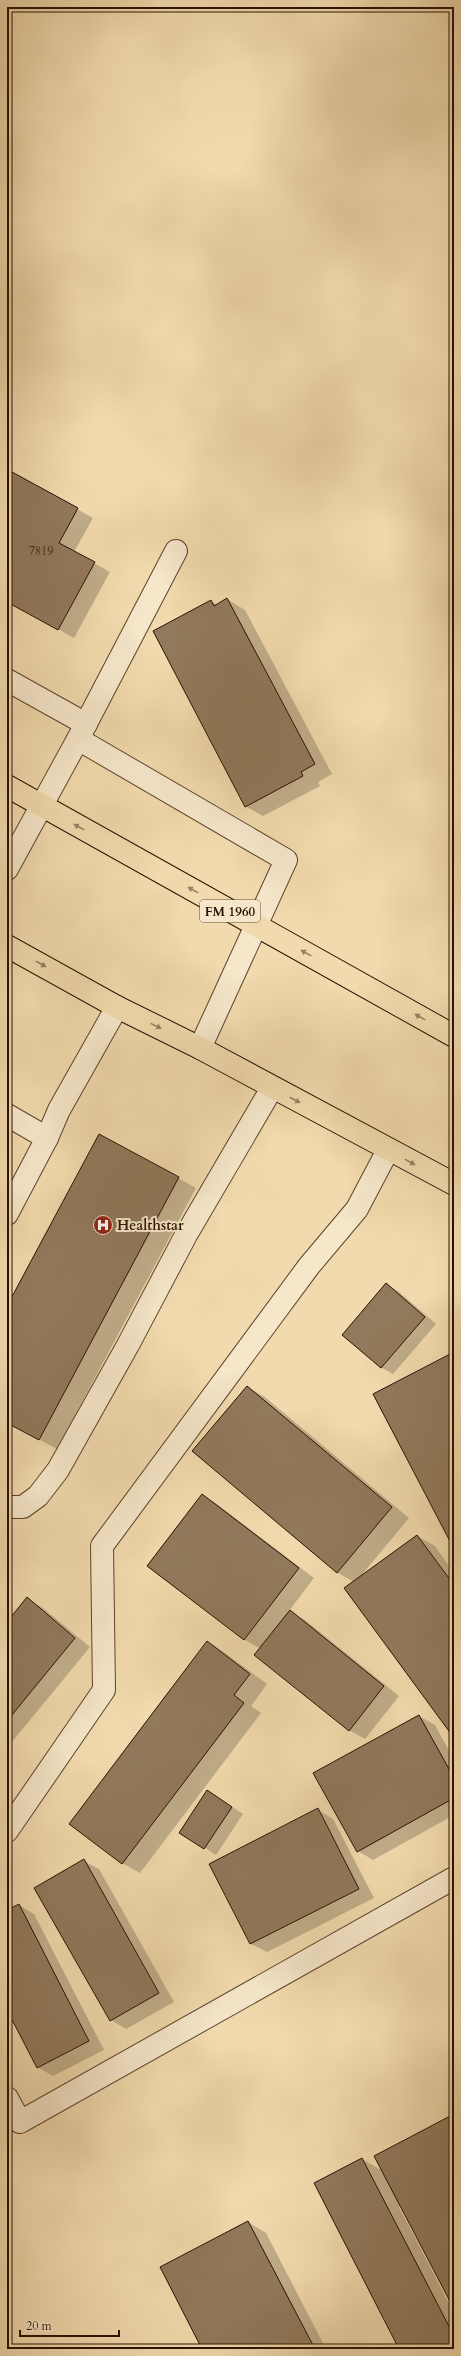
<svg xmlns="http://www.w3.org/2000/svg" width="461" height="2356" viewBox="0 0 461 2356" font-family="Cardo,serif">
<rect width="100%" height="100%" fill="#f1daad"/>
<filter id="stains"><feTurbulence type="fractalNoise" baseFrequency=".005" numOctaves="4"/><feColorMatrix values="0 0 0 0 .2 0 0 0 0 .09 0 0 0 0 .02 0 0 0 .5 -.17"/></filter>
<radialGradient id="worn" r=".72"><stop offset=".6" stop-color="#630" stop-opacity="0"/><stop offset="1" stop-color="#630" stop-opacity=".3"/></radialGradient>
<g fill="#0003">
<polygon points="13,473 93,518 74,552 110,572 74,638 7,601 7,484"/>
<polygon points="227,599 245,610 332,774 318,782 320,786 263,816 245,806 211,601 217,605"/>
<polygon points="99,1135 196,1188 57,1449 7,1422 7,1308"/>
<polygon points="386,1284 398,1291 436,1324 393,1374 382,1368 343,1334"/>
<polygon points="247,1387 265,1397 409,1518 360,1577 417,1536 435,1546 454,1573 454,1736 354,1582 338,1573 194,1451"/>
<polygon points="202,1495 217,1504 314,1578 289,1611 305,1620 399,1696 365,1739 349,1730 261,1649 245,1640 148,1566"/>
<polygon points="27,1599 43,1608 90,1647 7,1748 7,1624"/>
<polygon points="208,1642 225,1653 267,1684 251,1706 261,1713 140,1873 122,1863"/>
<polygon points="419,1716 435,1725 454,1760 454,1815 373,1860 358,1851"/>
<polygon points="219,1798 243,1814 216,1855 181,1832"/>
<polygon points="318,1810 333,1819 374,1898 267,1952 251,1944 211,1864"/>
<polygon points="84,1861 99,1869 174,2002 126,2029 111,2020"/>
<polygon points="19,1905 34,1914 104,2050 53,2076 37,2067 7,2007 7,1911"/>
<polygon points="454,2115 454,2306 401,2206 399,2207 454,2313 454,2349 400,2349 362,2159 383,2171"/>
<polygon points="248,2222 266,2233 326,2349 203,2349"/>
</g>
<g fill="#91795b" stroke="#2a1002">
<polygon points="12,472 78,508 59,543 95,562 58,630 7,602 7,481"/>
<polygon points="227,598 315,764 301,772 303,776 245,807 153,631 211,600 214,606"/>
<polygon points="99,1134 179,1177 39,1440 7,1423 7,1306"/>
<polygon points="386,1283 425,1317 381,1368 342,1335"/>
<polygon points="454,1352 454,1549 373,1394"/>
<polygon points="247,1386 392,1507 337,1573 192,1451"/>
<polygon points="202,1494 299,1568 244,1640 147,1566"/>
<polygon points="417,1535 454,1585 454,1738 344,1588"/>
<polygon points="27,1597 75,1638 7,1721 7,1622"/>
<polygon points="290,1610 384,1686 349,1731 254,1655"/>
<polygon points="207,1641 250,1674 234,1695 244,1703 122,1864 69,1824"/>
<polygon points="419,1715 454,1778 454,1798 357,1852 313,1773"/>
<polygon points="207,1790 232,1807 204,1849 179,1833"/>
<polygon points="318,1808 359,1889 250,1944 209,1864"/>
<polygon points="84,1859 159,1993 110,2021 34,1888"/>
<polygon points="19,1904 89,2041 37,2068 7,2010 7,1910"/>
<polygon points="454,2114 454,2309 374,2156"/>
<polygon points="362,2158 454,2336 454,2349 399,2349 314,2183"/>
<polygon points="248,2221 315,2349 202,2349 160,2267"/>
</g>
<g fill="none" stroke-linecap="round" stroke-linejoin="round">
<defs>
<g id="minor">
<polyline points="7,680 86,724"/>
<polyline points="78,739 176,551"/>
<polyline points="7,869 78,739 286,860 200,1048"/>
<polyline points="7,1115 47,1138"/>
<polyline points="7,1214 47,1138 59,1110 117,1007"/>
<polyline points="7,1507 23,1507 38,1496 58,1470 128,1345 186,1235 272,1088"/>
<polyline points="7,1831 104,1690 102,1546 309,1266 357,1209 388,1150"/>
<polyline points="7,2098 20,2122 454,1878"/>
</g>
<g id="major">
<polyline points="7,786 454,1036"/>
<polyline points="7,946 117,1007 200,1048 454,1184"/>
</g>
</defs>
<use href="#minor" stroke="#5c422d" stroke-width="24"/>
<use href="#major" stroke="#2a1002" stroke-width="24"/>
<use href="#minor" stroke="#f6e7ca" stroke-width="22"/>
<use href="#major" stroke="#f1daad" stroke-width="22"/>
</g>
<defs><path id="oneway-solid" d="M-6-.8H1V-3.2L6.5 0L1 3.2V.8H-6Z"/></defs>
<g fill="#977f60">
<use href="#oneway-solid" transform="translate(79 827) rotate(-151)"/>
<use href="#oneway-solid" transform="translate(193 890) rotate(-151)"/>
<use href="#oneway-solid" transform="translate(306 953) rotate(-151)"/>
<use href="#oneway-solid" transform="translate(41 964) rotate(29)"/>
<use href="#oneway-solid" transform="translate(420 1017) rotate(-151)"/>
<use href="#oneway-solid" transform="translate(156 1026) rotate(26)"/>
<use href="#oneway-solid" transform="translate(295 1100) rotate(28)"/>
<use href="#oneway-solid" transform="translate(410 1162) rotate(29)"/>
</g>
<defs>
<symbol id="hospital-disc" viewBox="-11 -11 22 22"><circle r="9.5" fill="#8f2418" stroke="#f6e7ca"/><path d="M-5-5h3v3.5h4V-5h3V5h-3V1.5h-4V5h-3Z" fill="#fff"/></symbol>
</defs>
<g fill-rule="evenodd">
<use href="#hospital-disc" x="92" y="1214" width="22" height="22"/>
</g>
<g text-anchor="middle" stroke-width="4" stroke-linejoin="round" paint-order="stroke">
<g font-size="12" fill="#442a18">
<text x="41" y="555">7819</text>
</g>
<rect fill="#f6e7ca" stroke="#67503e" stroke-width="1" x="200" y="900" width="60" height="22" rx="3"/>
<g font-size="13" font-weight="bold" fill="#2a1002">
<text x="230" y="916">FM 1960</text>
</g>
<g font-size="14" font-weight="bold" fill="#2a1002" stroke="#f6e7ca" text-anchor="start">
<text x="117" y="1230">Healthstar</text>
</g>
</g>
<rect width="461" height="2356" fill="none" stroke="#f1daad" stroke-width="24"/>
<rect x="8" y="8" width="445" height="2340" fill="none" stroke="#2a1002" stroke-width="2"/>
<rect x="12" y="12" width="437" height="2332" fill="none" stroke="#2a1002"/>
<path d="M20 2330v6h99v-6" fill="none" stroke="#2a1002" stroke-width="2"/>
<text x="26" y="2330" font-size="12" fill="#2a1002" stroke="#f6e7ca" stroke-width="3" paint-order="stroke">20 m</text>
<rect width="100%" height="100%" filter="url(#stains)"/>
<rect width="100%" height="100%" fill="url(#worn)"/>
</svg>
